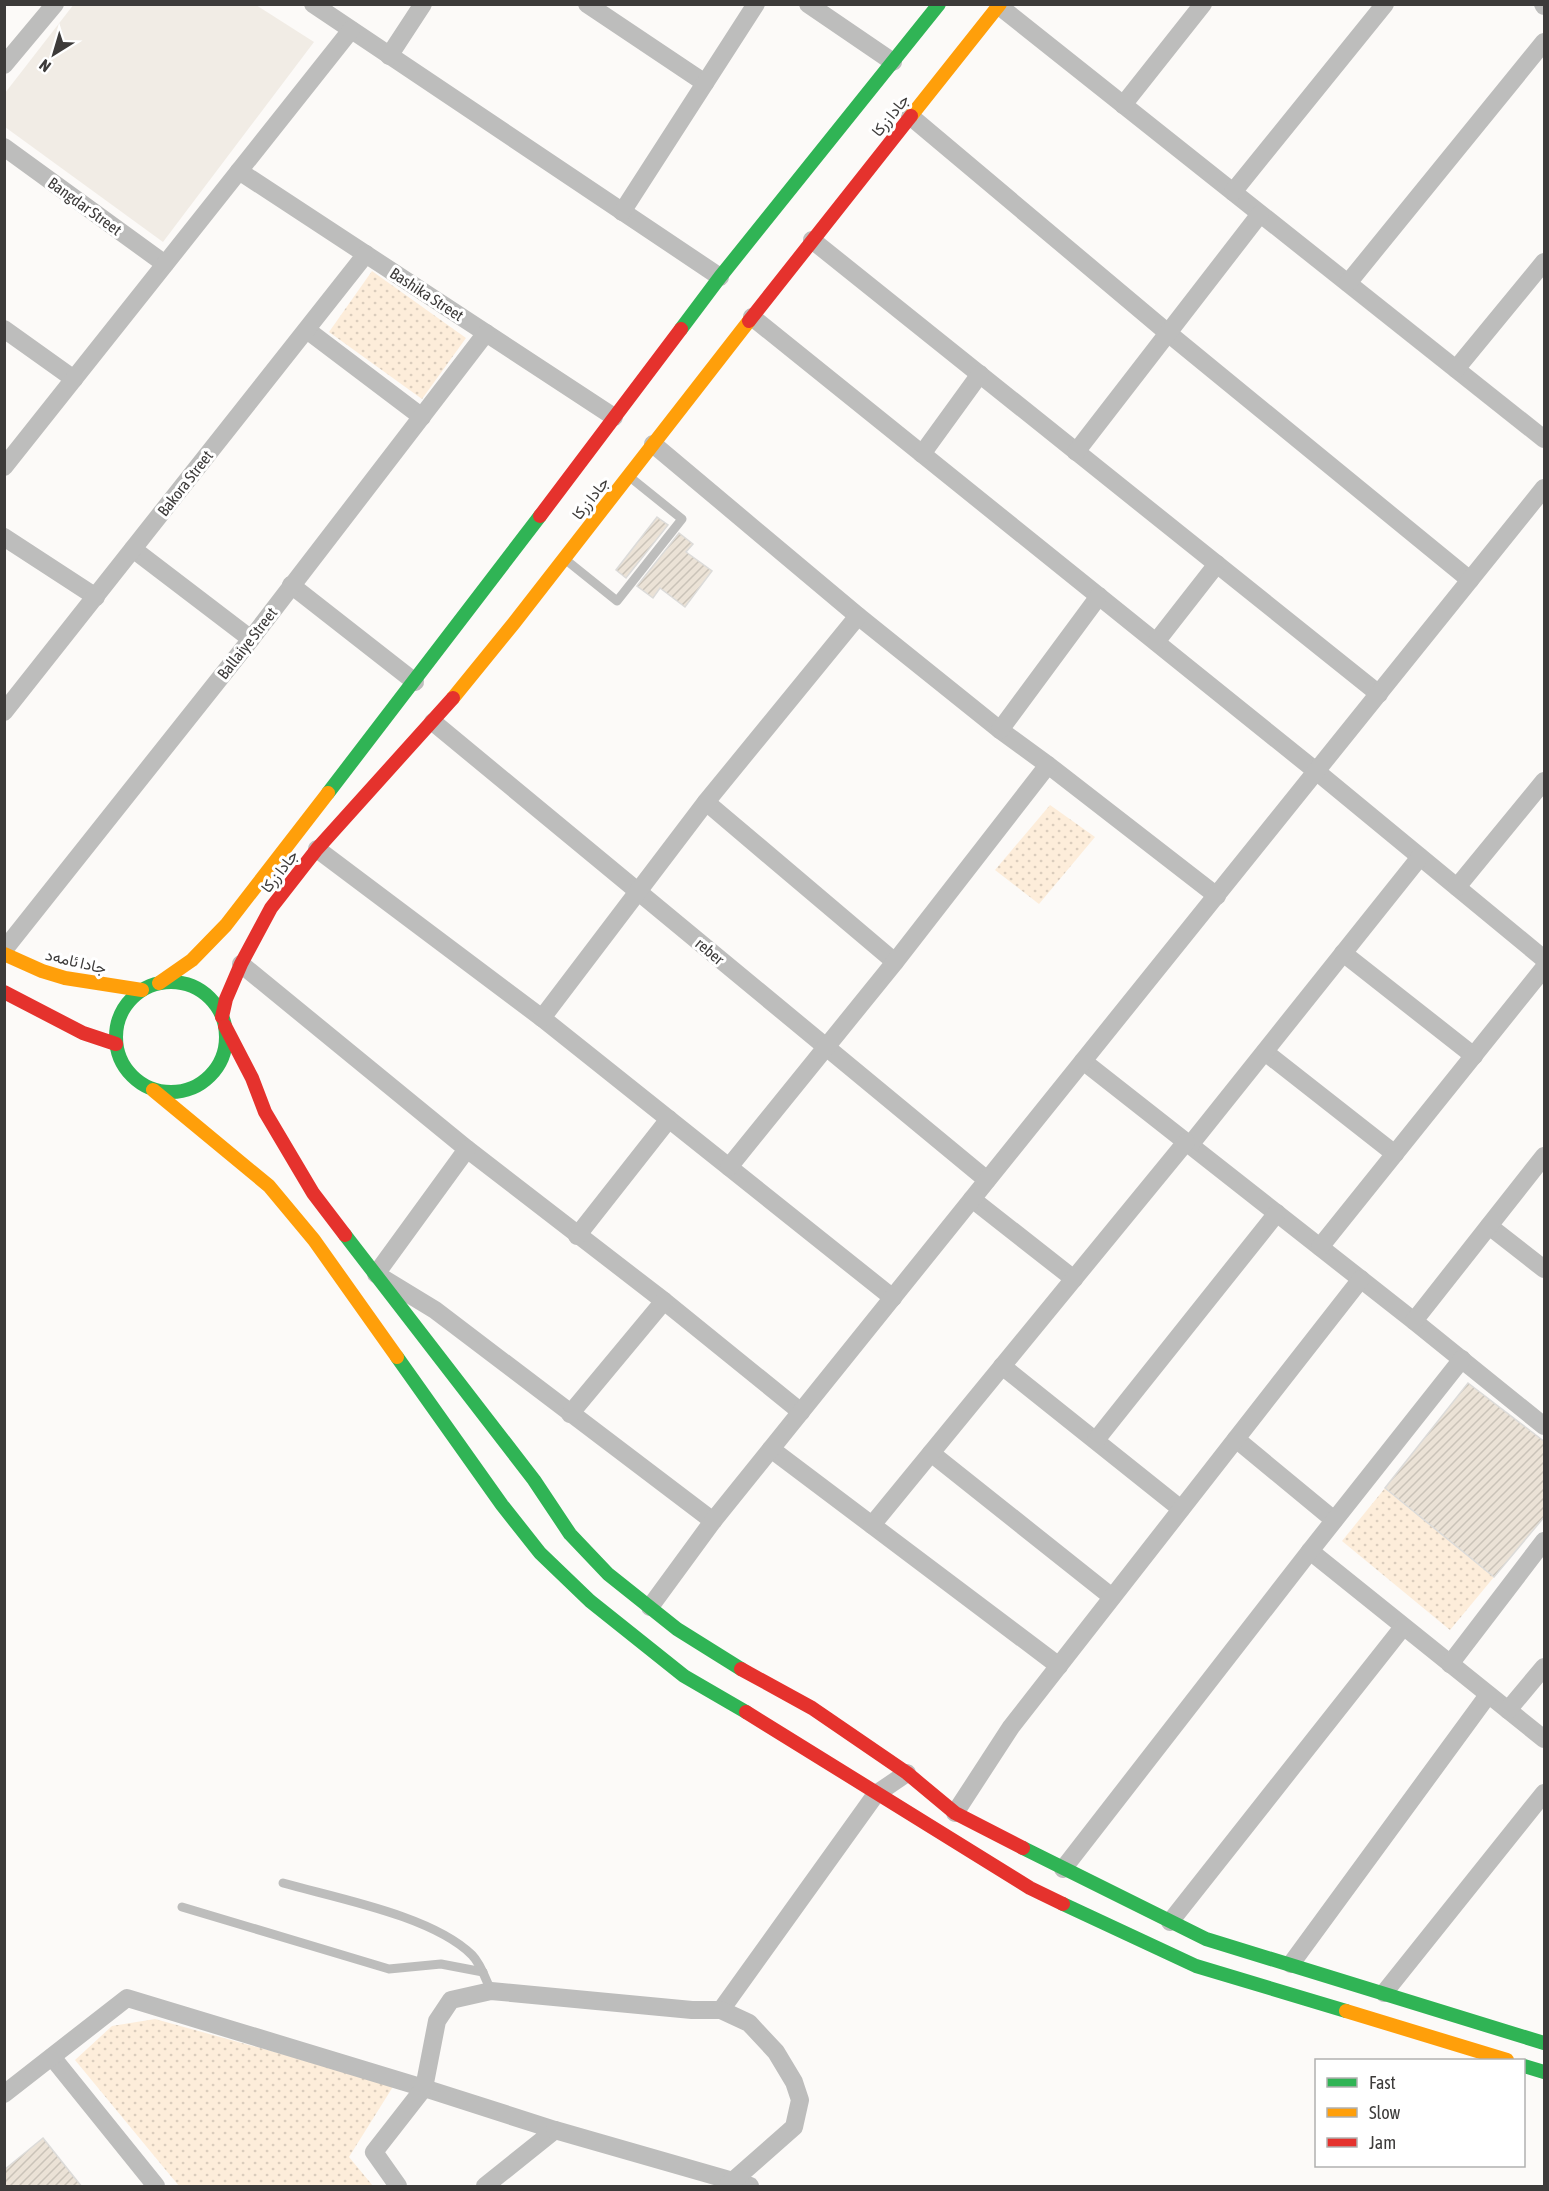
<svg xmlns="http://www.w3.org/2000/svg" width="1549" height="2191" viewBox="0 0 1549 2191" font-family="'Asap Condensed',Vazirmatn,sans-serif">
<defs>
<pattern id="grass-dots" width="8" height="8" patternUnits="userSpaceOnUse" patternTransform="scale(1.5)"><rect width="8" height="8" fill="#fdedda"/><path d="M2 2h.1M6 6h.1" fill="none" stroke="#daccbc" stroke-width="1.8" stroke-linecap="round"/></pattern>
<pattern id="building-hatch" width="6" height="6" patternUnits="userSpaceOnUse" patternTransform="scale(1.5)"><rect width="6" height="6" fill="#ebe2d6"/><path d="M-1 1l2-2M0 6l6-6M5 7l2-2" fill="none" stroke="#cac3b8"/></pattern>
</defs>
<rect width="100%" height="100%" fill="#fcfaf8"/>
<polygon fill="#f1ece5" points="74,4 256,5 314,42 163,242 5,127 5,93"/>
<g fill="url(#grass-dots)">
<polygon points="372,271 466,338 422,399 329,332"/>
<polygon points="1050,805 1095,837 1039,904 995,870"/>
<polygon points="1385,1488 1494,1577 1450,1630 1342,1541"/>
<polygon points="155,2019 394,2085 349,2157 373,2186 179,2186 75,2060 112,2026"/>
</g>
<g fill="url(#building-hatch)" stroke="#dcdbd9" stroke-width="1.5">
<polygon points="657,517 668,525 626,578 616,570"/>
<polygon points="679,533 693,544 686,552 712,571 685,607 660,588 653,598 637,586"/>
<polygon points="1468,1383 1545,1442 1545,1516 1494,1577 1385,1488"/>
<polygon points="43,2138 82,2187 4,2187 4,2170"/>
</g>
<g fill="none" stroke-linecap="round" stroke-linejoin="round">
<g stroke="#bdbdbc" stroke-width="9">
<polyline points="566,560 617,601 682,519 631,478"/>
<path d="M283,1883C336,1898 433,1916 472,1955C481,1964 486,1980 491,1991"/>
<polyline points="182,1907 389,1969 441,1964 483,1972"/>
</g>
<g stroke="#bdbdbc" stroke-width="18">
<polyline points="313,4 720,277"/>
<polyline points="587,4 705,83"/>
<polyline points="808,4 893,62"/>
<polyline points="1543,4 1544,6"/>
<polyline points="999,6 1544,439"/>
<polyline points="389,56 423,4"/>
<polyline points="4,65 55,4"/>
<polyline points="1123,105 1203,4"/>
<polyline points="910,116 1168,333 1470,580"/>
<polyline points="4,147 165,264"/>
<polyline points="239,171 614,417"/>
<polyline points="1233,192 1385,4"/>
<polyline points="622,212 756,4"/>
<polyline points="812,240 1379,694"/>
<polyline points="1348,283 1544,42"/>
<polyline points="752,317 1316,771 1544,959"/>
<polyline points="4,329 74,379"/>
<polyline points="307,330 422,417"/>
<polyline points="1456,369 1544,262"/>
<polyline points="653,444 858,616 1000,730 1048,765 1217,896"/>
<polyline points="1076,452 1260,214"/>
<polyline points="922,454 980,374"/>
<polyline points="4,467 351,30"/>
<polyline points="4,537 96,597"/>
<polyline points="133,549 251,639"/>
<polyline points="291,585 415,682"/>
<polyline points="1156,642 1217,564"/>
<polyline points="4,712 366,254"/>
<polyline points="433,722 987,1180"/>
<polyline points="1000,730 1099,596"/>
<polyline points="706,802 895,962"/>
<polyline points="317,849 542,1018 893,1298"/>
<polyline points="1457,887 1544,781"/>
<polyline points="4,950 251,639 486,333"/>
<polyline points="1343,953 1474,1056"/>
<polyline points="241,964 467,1149 664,1301 801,1412"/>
<polyline points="542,1018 706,802 858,616"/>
<polyline points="1265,1052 1395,1154"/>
<polyline points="1083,1061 1414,1321 1544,1426"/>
<polyline points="1190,1145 1420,857"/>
<polyline points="467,1149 376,1274 435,1310 713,1521"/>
<polyline points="729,1167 895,962 1048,765"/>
<polyline points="972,1199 1074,1279"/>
<polyline points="1489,1226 1544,1269"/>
<polyline points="577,1236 669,1119"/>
<polyline points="1320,1247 1544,968"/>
<polyline points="1414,1321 1544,1156"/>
<polyline points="1002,1366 1181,1509"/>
<polyline points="570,1414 664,1301"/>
<polyline points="1236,1439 1334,1520"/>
<polyline points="1096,1440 1277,1213"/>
<polyline points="771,1449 1059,1666"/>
<polyline points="931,1453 1112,1597"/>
<polyline points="872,1525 1186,1142"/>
<polyline points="1310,1551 1544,1739"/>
<polyline points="650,1607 713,1521 1544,488"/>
<polyline points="1450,1664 1544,1541"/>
<polyline points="1508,1710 1544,1667"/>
<polyline points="955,1813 1011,1727 1361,1279"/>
<polyline points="1063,1869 1310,1551 1462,1359"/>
<polyline points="1170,1922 1403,1627"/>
<polyline points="1291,1964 1488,1695"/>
<polyline points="1384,1993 1544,1793"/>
<polyline points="721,2010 876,1794 907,1773"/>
<polyline points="52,2057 156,2186"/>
<polyline points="4,2094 127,1998 424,2088 555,2130 485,2186"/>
<polyline points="555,2130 750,2186"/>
<polyline points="398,2186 374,2152 424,2088 437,2021 451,2000 491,1991 692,2010 721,2010 749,2023 776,2052 794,2082 800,2100 794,2127 727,2186"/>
</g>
<g stroke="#30b455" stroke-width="14">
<polyline points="681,329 720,277 939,4"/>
<polyline points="328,793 540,516"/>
<circle cx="171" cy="1037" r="55"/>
<polyline points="345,1235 534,1480 570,1534 608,1574 677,1629 741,1669"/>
<polyline points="397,1357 502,1505 540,1553 590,1601 684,1676 746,1712"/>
<polyline points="1023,1848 1206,1939 1544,2043"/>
<polyline points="1063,1904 1196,1966 1346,2011"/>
<polyline points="1524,2066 1544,2072"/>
</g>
<g stroke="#ff9f0a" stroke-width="14">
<polyline points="911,116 1000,4"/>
<polyline points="453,698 514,623 749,321"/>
<polyline points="4,954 42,971 65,978 142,990"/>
<polyline points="159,983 192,960 226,925 328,793"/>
<polyline points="153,1090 269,1186 314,1240 397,1357"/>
<polyline points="1346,2011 1507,2060"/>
</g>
<g stroke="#e5322d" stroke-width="14">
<polyline points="749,321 911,116"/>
<polyline points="540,516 681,329"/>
<polyline points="4,992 83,1033 116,1044"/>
<polyline points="222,1017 226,999 241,964 271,908 317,849 453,698"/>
<polyline points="225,1026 252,1078 265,1112 313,1193 345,1235"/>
<polyline points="741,1669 812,1708 907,1773 955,1813 1023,1848"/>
<polyline points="746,1712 1030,1888 1063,1904"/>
</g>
</g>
<g text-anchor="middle" stroke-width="6" stroke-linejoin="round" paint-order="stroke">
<g font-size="16" fill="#3d3b3a" stroke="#fff">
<text transform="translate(890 115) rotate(-51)" y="6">جادا زرکا</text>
<text transform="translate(85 206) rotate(36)" y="6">Bangdar Street</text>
<text transform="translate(427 294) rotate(33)" y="6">Bashika Street</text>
<text transform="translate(185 483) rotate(-52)" y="6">Bakora Street</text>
<text transform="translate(590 498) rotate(-52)" y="6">جادا زرکا</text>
<text transform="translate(247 643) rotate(-52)" y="6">Ballaiye Street</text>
<text transform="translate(279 871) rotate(-52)" y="6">جادا زرکا</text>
<text transform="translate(710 951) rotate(40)" y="6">reber</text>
<text transform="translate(76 961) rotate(13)" y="6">جادا ئامەد</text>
</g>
</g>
<rect width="1549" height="2191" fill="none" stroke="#3d3b3a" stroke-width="12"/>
<rect x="1315" y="2059" width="210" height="108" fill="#ffffff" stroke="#b1b1b0" stroke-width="1.5"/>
<rect x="1327" y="2078" width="30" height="9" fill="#30b455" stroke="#b1b1b0" stroke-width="1.5"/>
<text x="1369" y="2089" font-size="18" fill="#3d3b3a">Fast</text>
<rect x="1327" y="2108" width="30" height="9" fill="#ff9f0a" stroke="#b1b1b0" stroke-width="1.5"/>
<text x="1369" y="2119" font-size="18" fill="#3d3b3a">Slow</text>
<rect x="1327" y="2138" width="30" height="9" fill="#e5322d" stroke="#b1b1b0" stroke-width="1.5"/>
<text x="1369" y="2149" font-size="18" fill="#3d3b3a">Jam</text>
<g transform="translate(54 54) rotate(217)" stroke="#ffffff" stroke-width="4.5" paint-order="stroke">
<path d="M0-4.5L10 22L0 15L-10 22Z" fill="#3d3b3a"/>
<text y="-9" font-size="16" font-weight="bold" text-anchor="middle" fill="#3d3b3a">N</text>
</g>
</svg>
